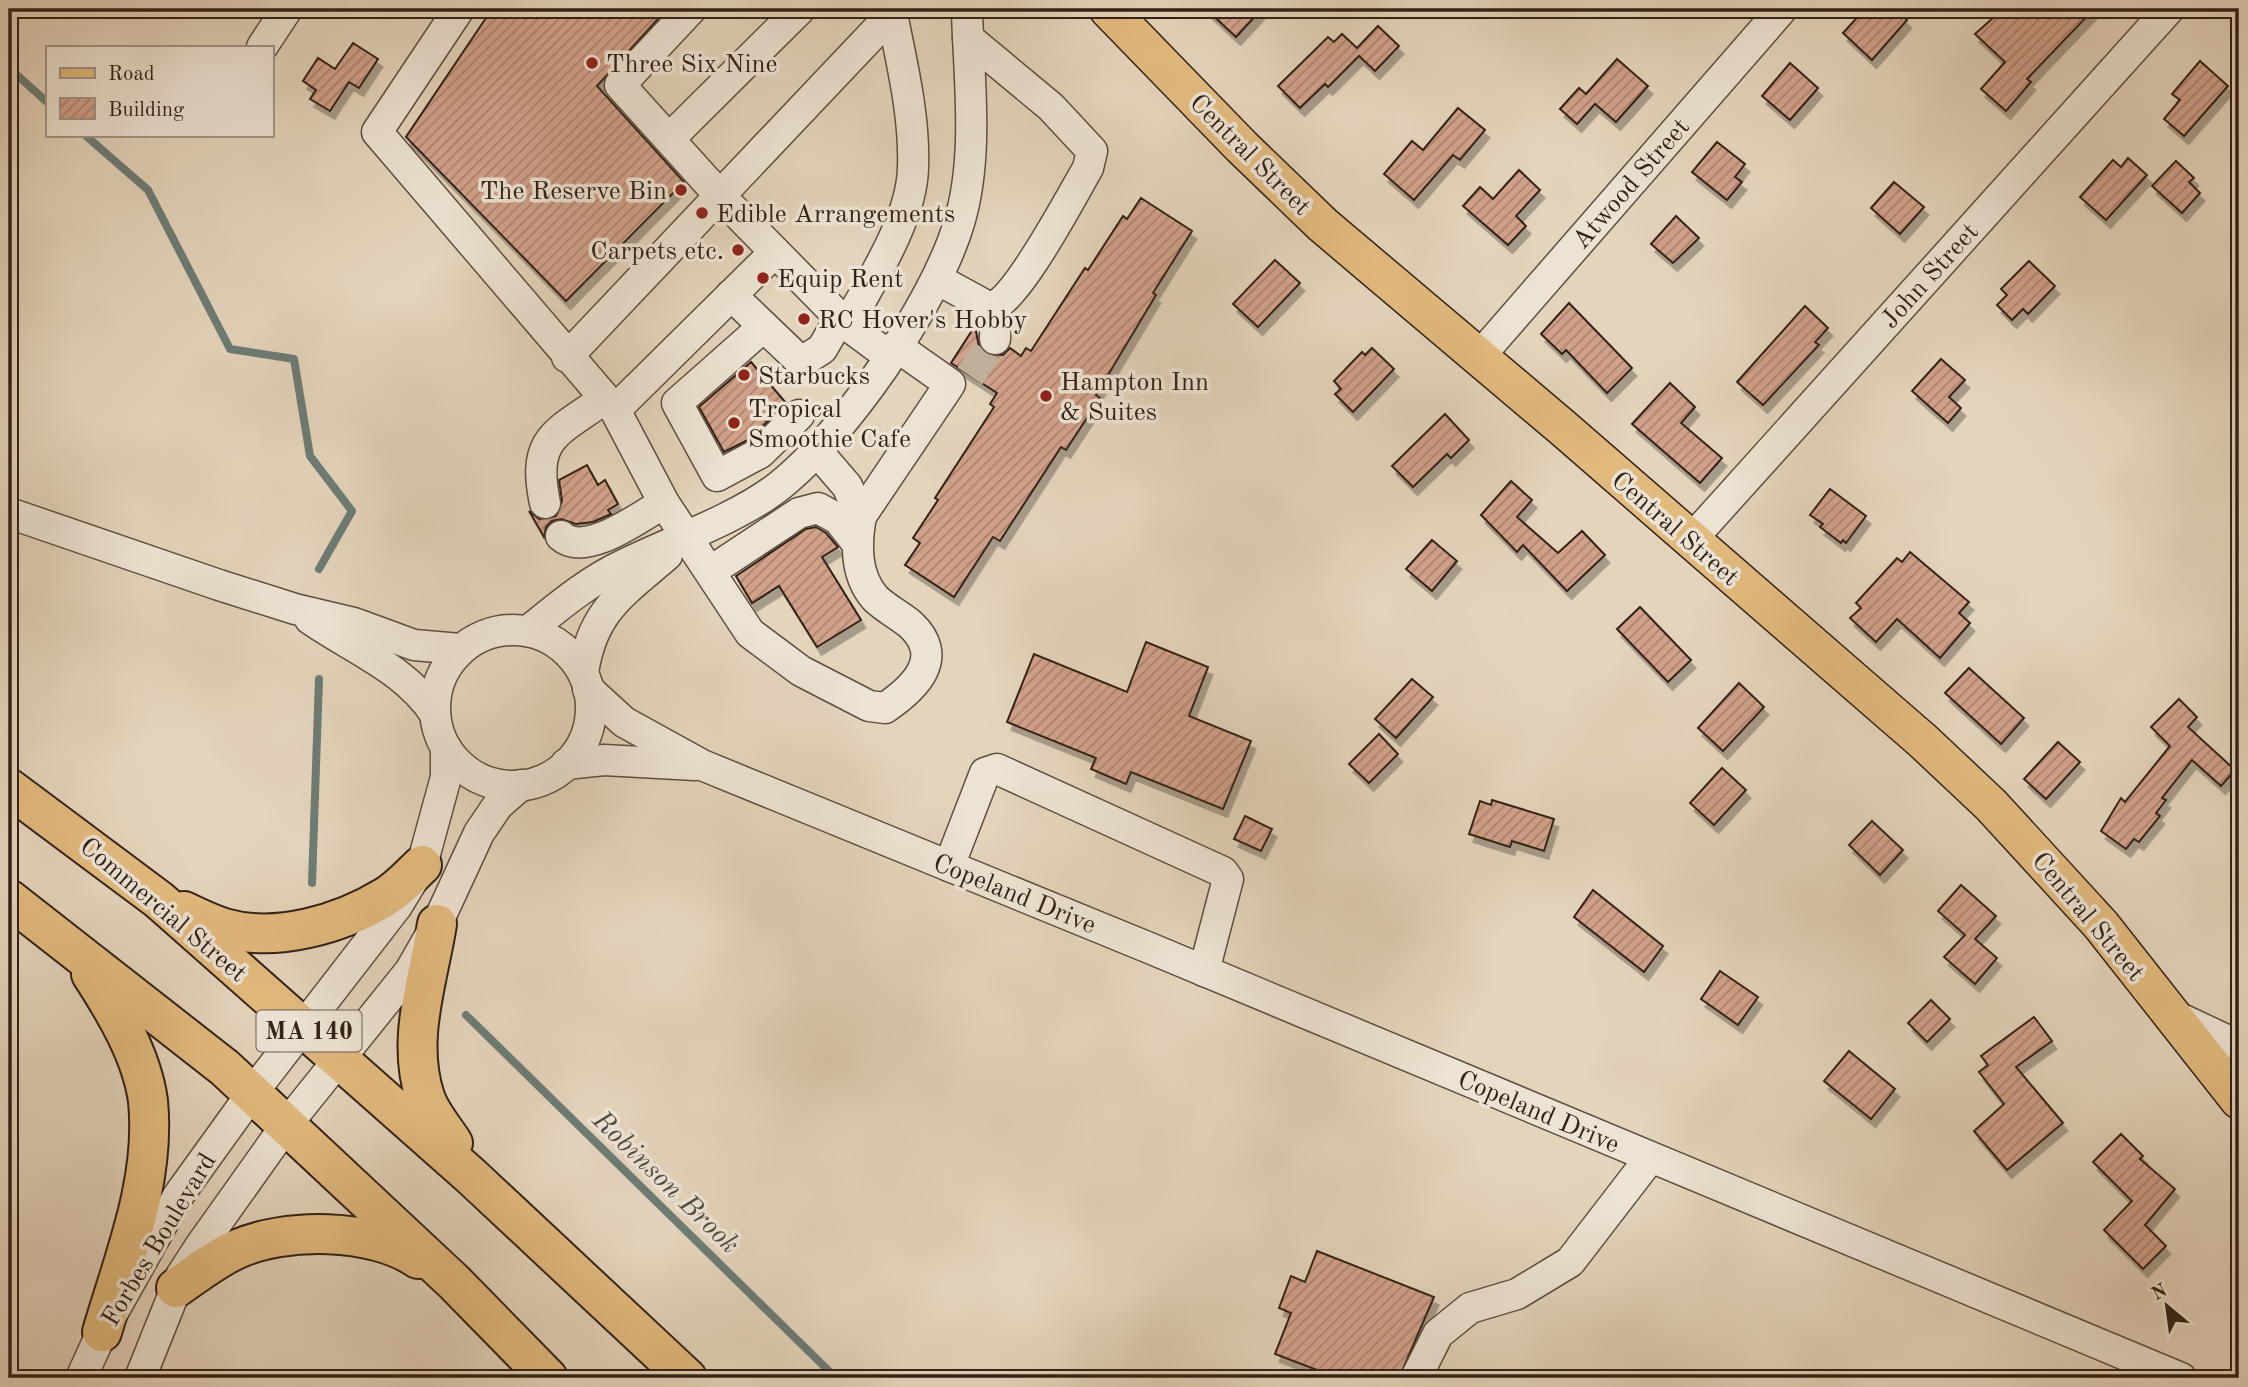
<svg xmlns="http://www.w3.org/2000/svg" width="2248" height="1387" viewBox="0 0 2248 1387" font-family="'Old Standard TT',serif">
<defs>
<pattern id="building-hatch" width="6" height="6" patternUnits="userSpaceOnUse" patternTransform="scale(1.75)"><rect width="6" height="6" fill="#d2a18a"/><path d="M-1 1l2-2M0 6l6-6M5 7l2-2" fill="none" stroke="#ab8370"/></pattern>
<filter id="shadow"><feDropShadow dx="4.5" dy="8" stdDeviation="0" flood-color="#0004"/></filter>
</defs>
<rect width="100%" height="100%" fill="#e4d4bc"/>
<filter id="stains"><feTurbulence type="fractalNoise" baseFrequency=".00286" numOctaves="4"/><feColorMatrix values="0 0 0 0 .2 0 0 0 0 .09 0 0 0 0 .02 0 0 0 .5 -.17"/></filter>
<radialGradient id="worn" r=".72"><stop offset=".6" stop-color="#630" stop-opacity="0"/><stop offset="1" stop-color="#630" stop-opacity=".3"/></radialGradient>
<g fill="none" stroke-linecap="round" stroke-linejoin="round">
<g stroke="#6d7c75" stroke-width="8">
<polyline points="9,68 47,102"/>
<polyline points="85,135 148,190 230,349 294,359 310,456 352,511 319,569"/>
<polyline points="312,883 319,679"/>
<polyline points="466,1015 836,1378"/>
</g>
</g>
<g fill="url(#building-hatch)" stroke="#322117" stroke-width="2" filter="url(#shadow)">
<polygon points="492,9 667,9 597,86 684,182 566,301 406,137"/>
<polygon points="1206,9 1262,9 1236,37"/>
<polygon points="1865,9 1894,9 1907,20 1872,60 1843,33"/>
<polygon points="2003,9 2094,9 2027,79 2031,82 2006,111 1981,89 2005,62 1975,34"/>
<polygon points="1378,26 1399,46 1375,71 1359,56 1328,87 1325,84 1300,108 1278,86 1328,37 1334,42 1342,34 1357,48"/>
<polygon points="353,43 378,59 359,88 349,82 330,111 310,99 316,90 303,81 318,58 335,69"/>
<polygon points="1617,59 1648,86 1616,122 1595,104 1577,124 1560,109 1579,88 1586,94"/>
<polygon points="2200,61 2228,86 2184,136 2164,119 2180,100 2172,94"/>
<polygon points="1790,63 1818,88 1790,120 1762,96"/>
<polygon points="1458,108 1485,130 1460,160 1453,155 1414,200 1384,174 1412,141 1423,150"/>
<polygon points="1717,142 1745,164 1735,177 1742,182 1727,200 1692,172"/>
<polygon points="2128,158 2147,175 2106,220 2080,197 2113,160 2121,167"/>
<polygon points="2176,161 2194,178 2189,182 2200,193 2182,213 2152,186"/>
<polygon points="1519,170 1540,190 1516,216 1526,226 1508,245 1463,206 1480,187 1493,199"/>
<polygon points="1894,182 1924,207 1900,234 1871,208"/>
<polygon points="1141,198 1192,231 1153,293 1156,295 1096,395 1100,398 1066,450 1061,447 1000,541 993,537 954,597 905,565 920,543 913,538 938,500 935,498 994,407 990,404 997,393 951,363 975,326 979,347 986,354 1003,355 1010,348 1021,356 1026,348 1031,351 1085,268 1088,270 1123,216 1127,219"/>
<polygon points="1676,216 1699,238 1673,263 1651,244"/>
<polygon points="1275,260 1300,283 1258,327 1233,304"/>
<polygon points="2029,261 2055,286 2028,314 2023,309 2012,320 1997,305 2007,295 2001,289"/>
<polygon points="1569,303 1632,368 1607,393 1566,350 1562,354 1541,334"/>
<polygon points="1805,306 1828,328 1815,342 1819,345 1763,405 1737,382"/>
<polygon points="1372,348 1394,369 1353,412 1335,394 1341,389 1334,381 1362,352 1365,355"/>
<polygon points="1941,359 1965,380 1949,397 1961,408 1948,423 1912,391"/>
<polygon points="751,362 786,403 750,439 724,452 699,407"/>
<polygon points="1670,383 1695,407 1681,423 1722,458 1700,483 1632,424"/>
<polygon points="1445,414 1469,440 1451,458 1447,454 1413,487 1392,466"/>
<polygon points="587,465 598,485 605,480 618,504 608,510 611,514 593,522 576,524 561,519 552,521 546,527 544,537 529,511 539,519 556,516 562,501 559,480"/>
<polygon points="1511,481 1532,500 1517,517 1558,553 1582,531 1605,555 1567,591 1523,545 1517,552 1481,515"/>
<polygon points="1830,489 1866,516 1846,543 1843,540 1841,543 1820,527 1823,524 1810,515"/>
<polygon points="816,527 826,533 838,547 822,557 861,620 817,647 779,586 752,603 736,576 806,529"/>
<polygon points="1432,540 1457,561 1432,591 1406,569"/>
<polygon points="1910,552 1969,602 1959,613 1970,623 1940,658 1897,619 1876,642 1850,618 1861,608 1856,603 1897,558 1902,562"/>
<polygon points="1640,607 1691,660 1668,682 1617,629"/>
<polygon points="1146,642 1208,667 1189,716 1251,741 1223,809 1131,772 1126,784 1091,769 1096,758 1007,722 1034,654 1127,692"/>
<polygon points="1969,668 2024,718 2001,744 1945,693"/>
<polygon points="1412,679 1433,697 1396,738 1375,719"/>
<polygon points="1739,683 1764,707 1723,751 1698,728"/>
<polygon points="2179,699 2197,717 2188,727 2235,770 2221,786 2192,760 2162,798 2166,800 2156,813 2160,816 2139,842 2134,839 2126,849 2101,831 2121,798 2125,802 2170,746 2151,727"/>
<polygon points="1379,734 1398,754 1369,783 1349,764"/>
<polygon points="2058,742 2080,762 2046,799 2024,779"/>
<polygon points="1722,768 1746,790 1714,825 1690,803"/>
<polygon points="1492,800 1554,819 1544,851 1512,841 1510,847 1469,834 1480,801 1491,805"/>
<polygon points="1245,816 1272,829 1261,851 1234,839"/>
<polygon points="1872,821 1903,850 1880,875 1849,845"/>
<polygon points="1961,885 1996,916 1975,939 1997,958 1975,984 1944,957 1965,935 1938,911"/>
<polygon points="1593,890 1663,946 1644,972 1574,917"/>
<polygon points="1720,971 1758,997 1738,1025 1701,999"/>
<polygon points="1931,1000 1950,1019 1927,1042 1908,1023"/>
<polygon points="2034,1017 2052,1041 2016,1067 2063,1123 2007,1170 1974,1131 2004,1104 1979,1072 1988,1065 1981,1056"/>
<polygon points="1849,1051 1895,1089 1871,1119 1824,1081"/>
<polygon points="2121,1134 2143,1156 2140,1159 2175,1189 2145,1225 2166,1246 2143,1269 2104,1230 2132,1201 2093,1162"/>
<polygon points="1317,1251 1434,1297 1399,1378 1338,1378 1275,1354 1291,1313 1279,1308 1291,1276 1305,1282"/>
</g>
<g fill="none" stroke-linecap="round" stroke-linejoin="round">
<polyline stroke="#c0b09b" stroke-width="30" stroke-dasharray="30 15" stroke-linecap="butt" points="970,376 995,339"/>
<defs>
<g id="minor">
<path d="M459,9L377,132L615,410L664,503L750,633L801,671L869,706L885,708C916,687 946,657 910,624C899,615 885,608 875,598C855,575 856,544 861,516L950,384L896,346"/>
<path d="M691,9L620,85L721,197L847,325C871,281 912,219 913,168C915,117 902,64 892,14L897,9"/>
<polyline points="262,47 287,9"/>
<polyline points="669,139 800,9"/>
<path d="M937,279L990,308C1017,301 1071,197 1088,168L1092,151L1051,107L968,38"/>
<polyline points="731,295 801,362 822,349 840,318"/>
<polyline points="847,325 889,356"/>
<polyline points="763,327 677,403 717,476 760,453 799,415"/>
<polyline points="995,339 996,307"/>
<polyline points="567,357 892,14"/>
<polyline points="1478,358 1782,9"/>
<polyline points="615,410 775,252"/>
<polyline points="816,450 847,486 861,516"/>
<path d="M545,503C531,437 557,433 604,399"/>
<polyline points="9,513 219,585 295,609 354,623 414,645 460,649"/>
<path d="M561,536C586,558 639,517 664,503"/>
<polyline points="1690,541 2169,9"/>
<polyline points="711,571 799,513 818,508 838,519 856,542"/>
<path d="M310,619C353,649 406,669 435,714"/>
<circle cx="513" cy="708" r="78"/>
<path d="M528,631C558,607 587,582 623,565C670,542 733,520 774,490C842,439 935,304 959,223C979,157 969,80 967,12L970,9"/>
<path d="M583,673C592,611 622,594 667,555"/>
<polyline points="588,689 624,722 702,765 1147,947 2181,1378"/>
<polyline points="566,764 604,760 695,765"/>
<polyline points="949,866 985,773 997,769 1223,872 1228,879 1204,971"/>
<polyline points="2173,1015 2239,1046"/>
<polyline points="81,1378 102,1332 178,1196 253,1092 397,906 422,865 446,777 446,748"/>
<polyline points="140,1378 181,1276 201,1245 287,1124 410,971 437,924 479,833 498,805 521,785"/>
<polyline points="1416,1378 1438,1334 1470,1308 1517,1294 1570,1262 1650,1158"/>
</g>
<polyline id="major" points="1108,9 1242,147 1323,225 1563,428 1923,741 1991,805 2101,925 2239,1100"/>
<g id="highway">
<polyline points="9,788 159,900 471,1176 687,1378"/>
<polyline points="9,899 225,1068 454,1282 548,1378"/>
<path d="M184,911C197,917 211,924 224,928C276,943 341,924 385,897C399,889 410,876 422,865"/>
<path d="M437,924C428,981 406,1039 425,1097C430,1113 444,1129 453,1143"/>
<path d="M91,974C115,1011 142,1056 148,1101C156,1180 124,1257 102,1332"/>
<path d="M176,1288C195,1275 214,1260 235,1250C285,1227 373,1228 418,1259"/>
</g>
</defs>
<use href="#minor" stroke="#5e4e40" stroke-width="33"/>
<use href="#major" stroke="#322117" stroke-width="40"/>
<use href="#highway" stroke="#322117" stroke-width="42"/>
<use href="#minor" stroke="#ede3d3" stroke-width="30"/>
<use href="#major" stroke="#e2ba7e" stroke-width="37"/>
<use href="#highway" stroke="#e2ba7e" stroke-width="38"/>
</g>
<g fill="#8f2418" stroke="#ede3d3" stroke-width="2.5">
<circle cx="592" cy="63" r="7"/>
<circle cx="681" cy="190" r="7"/>
<circle cx="702" cy="213" r="7"/>
<circle cx="738" cy="250" r="7"/>
<circle cx="763" cy="278" r="7"/>
<circle cx="804" cy="319" r="7"/>
<circle cx="744" cy="375" r="7"/>
<circle cx="1046" cy="396" r="7"/>
<circle cx="734" cy="423" r="7"/>
</g>
<g text-anchor="middle" stroke-width="7" stroke-linejoin="round" paint-order="stroke">
<rect fill="#ede3d3" stroke="#6a5b4f" stroke-width="2" x="256.5" y="1010.5" width="105" height="41" rx="5"/>
<g font-size="24" font-weight="bold" fill="#322117">
<text x="309" y="1039">MA 140</text>
</g>
<g font-size="26" fill="#322117" stroke="#ede3d3" text-anchor="start">
<text x="606" y="72">Three Six Nine</text>
<text x="667" y="199" text-anchor="end">The Reserve Bin</text>
<text x="716" y="222">Edible Arrangements</text>
<text x="724" y="259" text-anchor="end">Carpets etc.</text>
<text x="777" y="287">Equip Rent</text>
<text x="818" y="328">RC Hover's Hobby</text>
<text x="758" y="384">Starbucks</text>
<text x="1060" y="390">Hampton Inn<tspan x="1060" dy="30">&amp; Suites</tspan></text>
<text x="748" y="417">Tropical<tspan x="748" dy="30">Smoothie Cafe</tspan></text>
</g>
<g font-size="26" fill="#322117" stroke="#ede3d3">
<text transform="translate(1251 154) rotate(45)" y="9">Central Street</text>
<text transform="translate(1630 183) rotate(-49)" y="9">Atwood Street</text>
<text transform="translate(1929 275) rotate(-48)" y="9">John Street</text>
<text transform="translate(1676 528) rotate(41)" y="9">Central Street</text>
<text transform="translate(1015 893) rotate(22)" y="9">Copeland Drive</text>
<text transform="translate(164 909) rotate(40)" y="9">Commercial Street</text>
<text transform="translate(2089 916) rotate(50)" y="9">Central Street</text>
<text transform="translate(1539 1111) rotate(23)" y="9">Copeland Drive</text>
<text transform="translate(158 1239) rotate(-59)" y="9">Forbes Boulevard</text>
</g>
<g font-size="28" font-style="italic" fill="#504e46" stroke="#ede3d3">
<text transform="translate(667 1181) rotate(44)" y="10">Robinson Brook</text>
</g>
</g>
<rect width="2248" height="1387" fill="none" stroke="#e4d4bc" stroke-width="35"/>
<rect x="10" y="10" width="2227" height="1366" fill="none" stroke="#322117" stroke-width="3.5"/>
<rect x="18" y="18" width="2213" height="1352" fill="none" stroke="#322117" stroke-width="2"/>
<rect x="46" y="46" width="228" height="91" fill="#ede3d3" stroke="#a29588" stroke-width="2"/>
<rect x="60" y="68" width="35" height="10" fill="#e2ba7e" stroke="#a29588" stroke-width="2"/>
<text x="108" y="80" font-size="21" fill="#322117">Road</text>
<rect x="60" y="98" width="35" height="21" fill="url(#building-hatch)" stroke="#a29588" stroke-width="2"/>
<text x="108" y="116" font-size="21" fill="#322117">Building</text>
<g transform="translate(2167 1306) rotate(331)" stroke="#ede3d3" stroke-width="5" paint-order="stroke">
<path d="M0-5L12 26L0 18L-12 26Z" fill="#322117"/>
<text y="-10" font-size="19" font-weight="bold" text-anchor="middle" fill="#322117">N</text>
</g>
<rect width="100%" height="100%" filter="url(#stains)"/>
<rect width="100%" height="100%" fill="url(#worn)"/>
</svg>
